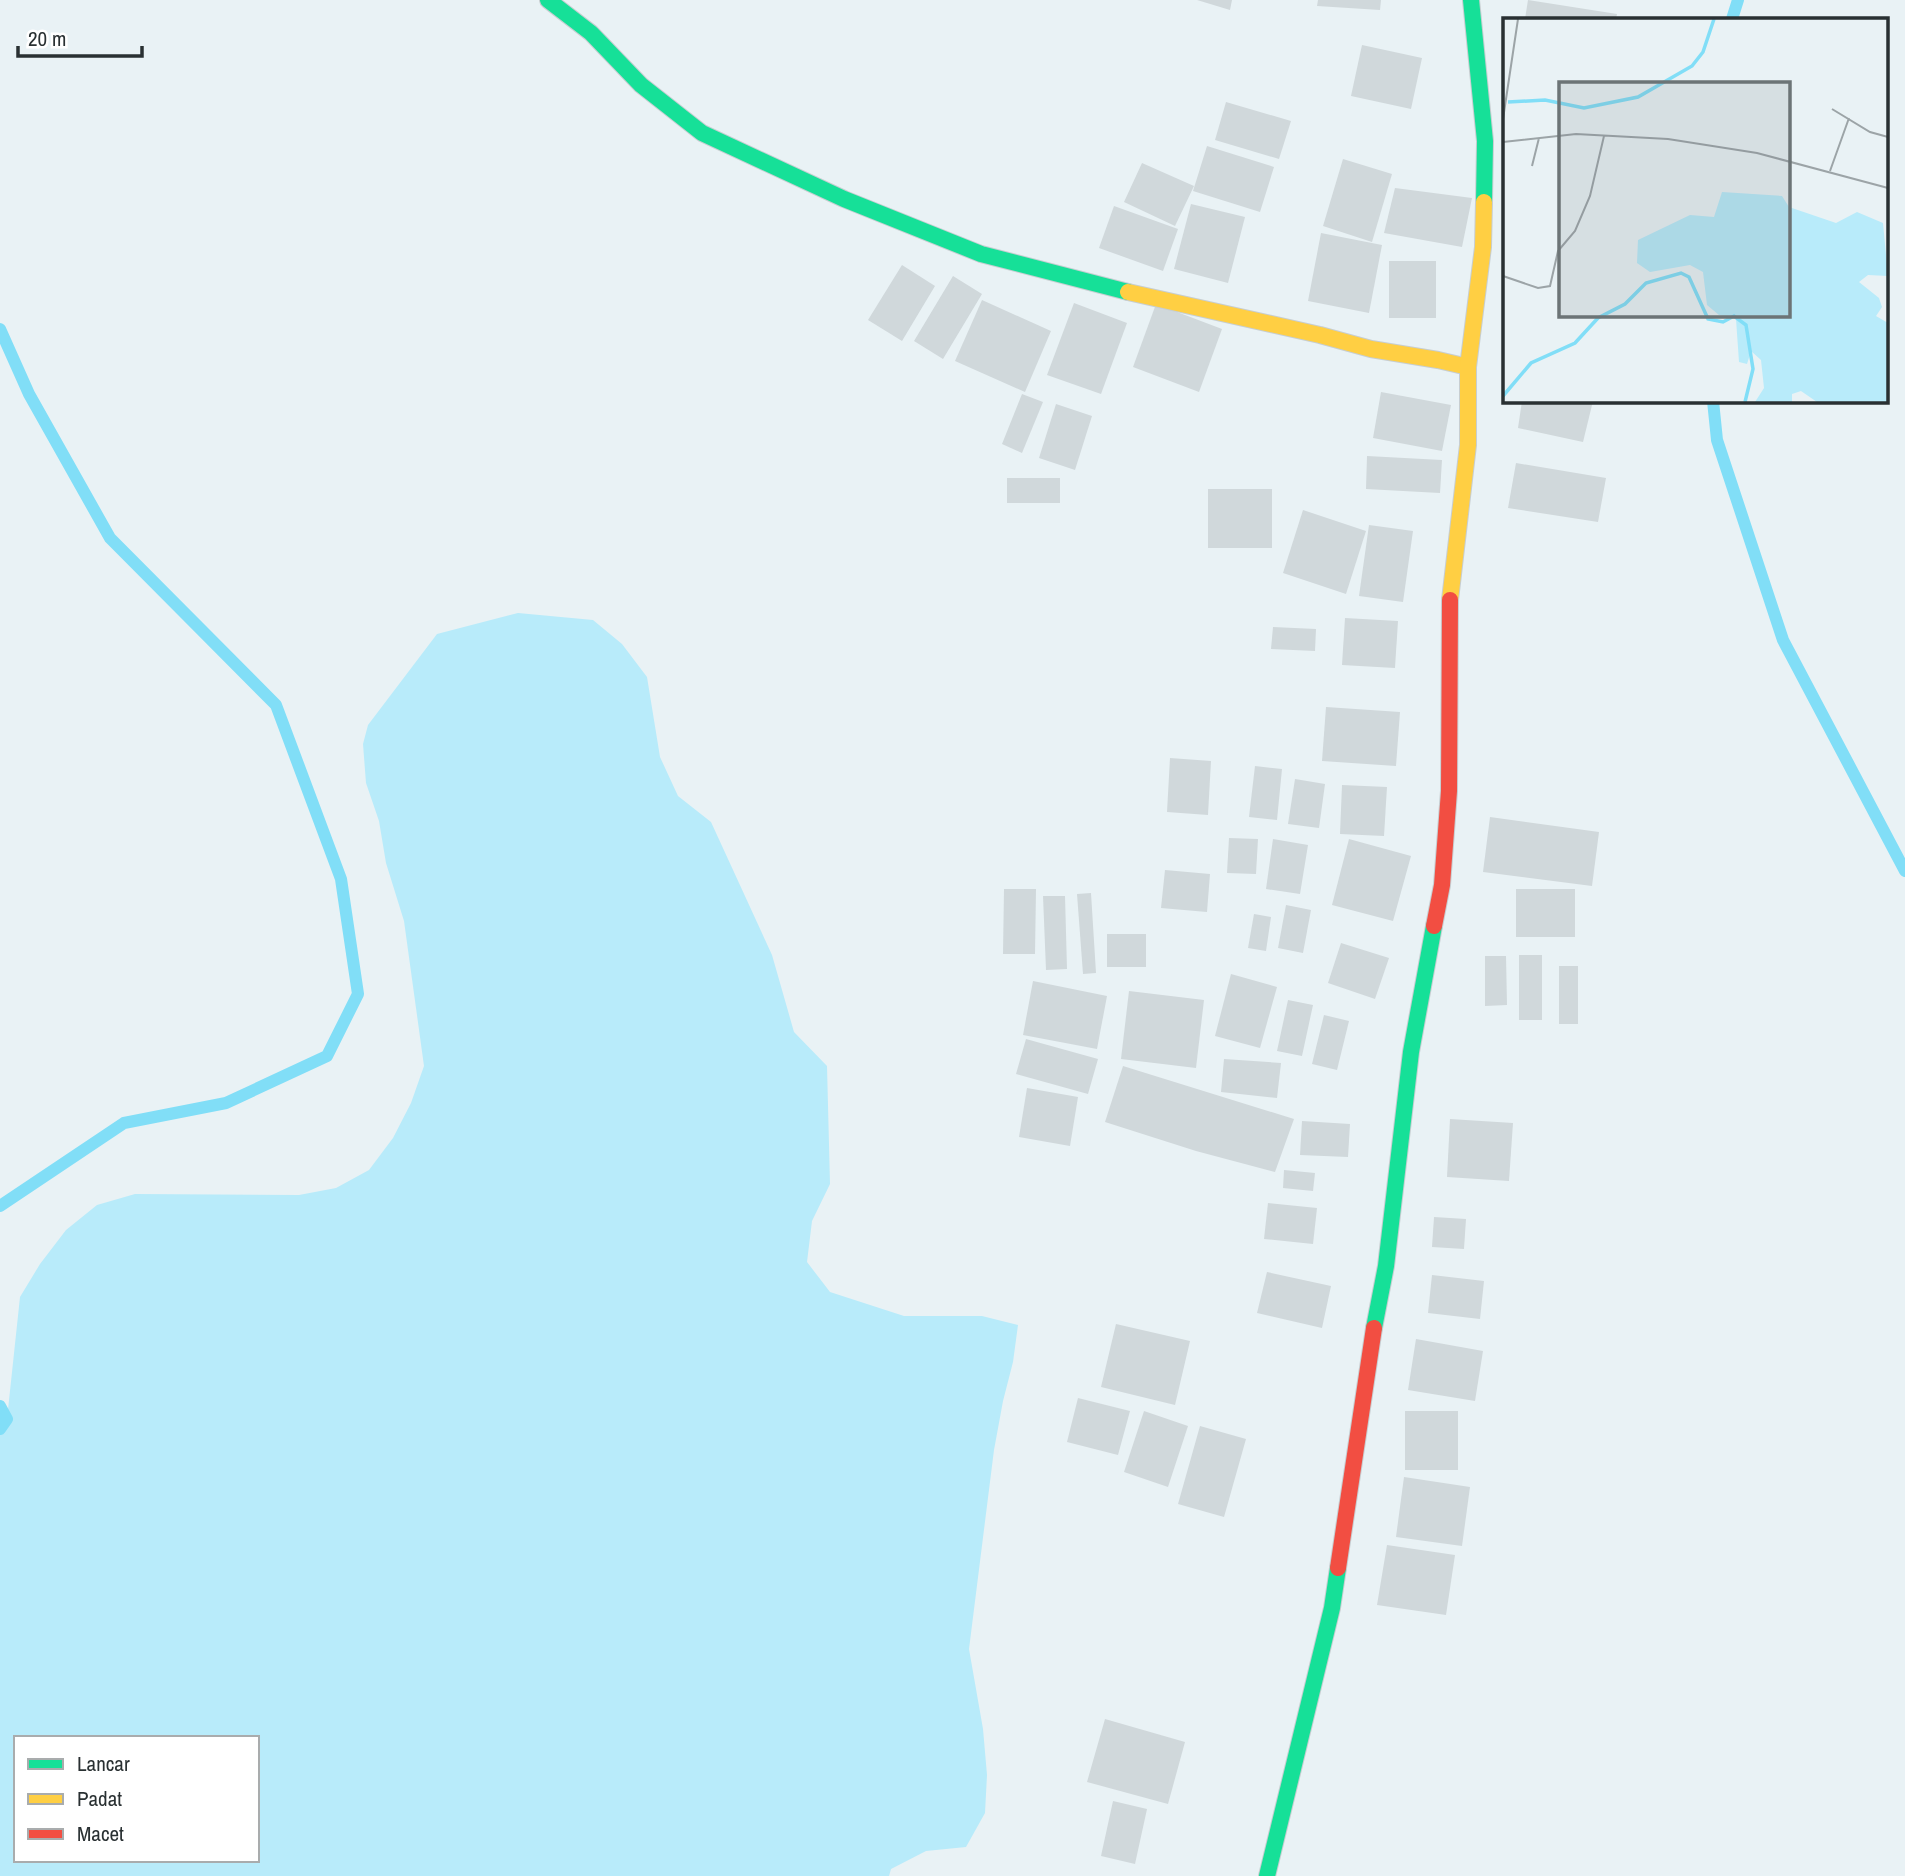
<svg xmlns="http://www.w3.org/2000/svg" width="1905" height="1876" viewBox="0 0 1905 1876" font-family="'Archivo Narrow',sans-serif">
<rect width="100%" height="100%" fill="#e9f2f5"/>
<path fill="#b8ebfa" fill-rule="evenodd" d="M518,613L593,620L622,644L647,677L660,757L678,796L711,822L772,955L794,1032L827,1066L830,1184L812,1221L807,1262L830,1292L904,1316H982L1018,1325L1013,1362L1003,1401L994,1450L969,1649L983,1729L987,1775L985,1813L966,1847L926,1851L891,1869L889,1876H0V1425L7,1419L20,1297L40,1264L66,1230L97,1205L135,1194L299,1195L336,1188L369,1170L393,1138L411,1103L424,1066L404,921L386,863L379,821L366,783L363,744L368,725L437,634ZM16,1738H257V1860H16Z"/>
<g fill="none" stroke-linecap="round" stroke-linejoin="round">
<g stroke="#81def7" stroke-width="12">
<polyline points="1732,19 1738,0"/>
<polyline points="0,329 29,394 110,538 276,705 341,879 358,994 327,1056 226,1103 124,1123 0,1206"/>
<polyline points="1713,401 1717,440 1783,640 1905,871"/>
<polyline points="0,1406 7,1419 0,1429"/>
</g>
</g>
<g fill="#d0d8db">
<polygon points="1197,0 1232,0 1230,10"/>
<polygon points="1318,0 1381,0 1380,10 1317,6"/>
<polygon points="1528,0 1617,14 1616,19 1525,19"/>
<polygon points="1362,45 1422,58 1411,109 1351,96"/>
<polygon points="1226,102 1291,121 1279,159 1215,140"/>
<polygon points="1207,146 1274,167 1260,212 1193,191"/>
<polygon points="1343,159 1392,174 1372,242 1323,226"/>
<polygon points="1142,163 1194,186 1175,226 1124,202"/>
<polygon points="1395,188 1472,198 1462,247 1384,233"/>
<polygon points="1191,204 1245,217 1228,283 1174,269"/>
<polygon points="1114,206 1178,229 1163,271 1099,248"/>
<polygon points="1321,233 1382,245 1369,313 1308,301"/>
<rect x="1389" y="261" width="47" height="57"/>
<polygon points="902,265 935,286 902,341 868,320"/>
<polygon points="953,276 982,294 943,359 914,341"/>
<polygon points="982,300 1051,331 1025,392 955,361"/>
<polygon points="1074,303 1127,323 1101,394 1047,375"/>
<polygon points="1156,304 1222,329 1199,392 1133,367"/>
<polygon points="1381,392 1451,405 1442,451 1373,438"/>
<polygon points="1022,394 1043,402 1022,453 1002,444"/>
<polygon points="1522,401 1593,401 1583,442 1518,428"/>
<polygon points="1056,404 1092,416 1075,470 1039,458"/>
<polygon points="1367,456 1442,460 1440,493 1366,489"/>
<polygon points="1516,463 1606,478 1598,522 1508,508"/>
<rect x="1007" y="478" width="53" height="25"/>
<rect x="1208" y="489" width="64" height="59"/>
<polygon points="1303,510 1366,531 1346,594 1283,573"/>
<polygon points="1369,525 1413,531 1403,602 1359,596"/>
<polygon points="1345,618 1398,621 1395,668 1342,665"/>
<polygon points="1273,627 1316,629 1315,651 1271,649"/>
<polygon points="1326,707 1400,712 1396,766 1322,761"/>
<polygon points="1170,758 1211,761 1208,815 1167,812"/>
<polygon points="1255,766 1282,769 1277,820 1249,817"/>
<polygon points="1295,779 1325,784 1319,828 1288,824"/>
<polygon points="1342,785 1387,787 1384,836 1340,834"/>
<polygon points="1490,817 1599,832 1592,886 1483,872"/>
<polygon points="1229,838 1258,839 1256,874 1227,873"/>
<polygon points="1273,839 1308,845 1300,894 1266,889"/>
<polygon points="1349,839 1411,856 1393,921 1332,905"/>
<polygon points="1165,870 1210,874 1207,912 1161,908"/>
<polygon points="1004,889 1036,889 1035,954 1003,954"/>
<rect x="1516" y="889" width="59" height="48"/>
<polygon points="1091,893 1096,973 1083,974 1077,894"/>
<polygon points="1043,896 1065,896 1067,969 1046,970"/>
<polygon points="1286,905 1311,910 1303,953 1278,948"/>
<polygon points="1254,914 1271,917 1266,951 1248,948"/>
<rect x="1107" y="934" width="39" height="33"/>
<polygon points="1341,943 1389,958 1375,999 1328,983"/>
<rect x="1519" y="955" width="23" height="65"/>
<polygon points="1485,956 1506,956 1507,1005 1485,1006"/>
<rect x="1559" y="966" width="19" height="58"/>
<polygon points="1231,974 1277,987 1260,1048 1215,1036"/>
<polygon points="1033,981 1107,996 1097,1049 1023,1035"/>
<polygon points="1129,991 1204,1000 1196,1068 1121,1059"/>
<polygon points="1288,1000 1313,1005 1302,1056 1277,1051"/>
<polygon points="1324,1015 1349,1021 1337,1070 1312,1064"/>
<polygon points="1026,1039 1098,1059 1088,1094 1016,1074"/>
<polygon points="1224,1059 1281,1063 1277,1098 1221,1092"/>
<polygon points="1123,1066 1294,1119 1275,1172 1196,1151 1105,1122"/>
<polygon points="1027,1088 1078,1097 1070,1146 1019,1137"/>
<polygon points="1450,1119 1513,1123 1509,1181 1447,1177"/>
<polygon points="1302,1121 1350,1124 1348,1157 1300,1155"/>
<polygon points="1284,1170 1315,1173 1313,1191 1283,1188"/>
<polygon points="1268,1203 1317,1208 1313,1244 1264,1239"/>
<polygon points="1434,1217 1466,1219 1464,1249 1432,1247"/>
<polygon points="1267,1272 1331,1286 1322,1328 1257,1313"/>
<polygon points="1432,1275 1484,1281 1480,1319 1428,1313"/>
<polygon points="1116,1324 1190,1341 1175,1405 1101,1387"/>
<polygon points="1416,1339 1483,1351 1475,1401 1408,1390"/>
<polygon points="1078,1398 1130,1411 1118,1455 1067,1442"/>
<polygon points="1144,1411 1188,1426 1168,1487 1124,1472"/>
<rect x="1405" y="1411" width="53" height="59"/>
<polygon points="1200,1426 1246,1439 1224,1517 1178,1504"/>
<polygon points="1404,1477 1470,1487 1462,1546 1396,1537"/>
<polygon points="1387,1545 1455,1555 1446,1615 1377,1605"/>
<polygon points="1105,1719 1185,1742 1168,1804 1087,1782"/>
<polygon points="1113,1801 1147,1809 1135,1864 1101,1856"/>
</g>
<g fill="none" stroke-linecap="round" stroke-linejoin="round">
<defs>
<g id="fast">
<polyline points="548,0 591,33 641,85 702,133 844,199 981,254 1128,292"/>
<polyline points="1471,0 1485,141 1484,202"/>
<polyline points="1374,1328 1386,1266 1411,1052 1434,926"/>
<polyline points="1267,1876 1332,1608 1338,1568"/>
</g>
<g id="slow">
<polyline points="1128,292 1320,335 1371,349 1438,360 1468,367"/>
<polyline points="1450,600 1468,445 1468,367 1483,247 1484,202"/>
</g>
<g id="jam">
<polyline points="1434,926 1442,885 1449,791 1450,600"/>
<polyline points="1338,1568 1374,1328"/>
</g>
</defs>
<use href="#fast" stroke="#c7ced1" stroke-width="18"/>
<use href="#slow" stroke="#c7ced1" stroke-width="18"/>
<use href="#jam" stroke="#c7ced1" stroke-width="18"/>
<use href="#fast" stroke="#16e098" stroke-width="16"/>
<use href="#slow" stroke="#ffcf43" stroke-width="16"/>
<use href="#jam" stroke="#f24e42" stroke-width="16"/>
</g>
<g transform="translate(1503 18)">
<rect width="385" height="385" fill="#e9f2f5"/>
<path d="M219,174L279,178L286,189L333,205L354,194L380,205L385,258L365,257L356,264L376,280L379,289L373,298L385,305V384H314L298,373L289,376V384H252L261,370L258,342L248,333L244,346L236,344L233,301L216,297L204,287L200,254L187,247L147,254L134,245L135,222L187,197L211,199Z" fill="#b8ebfa"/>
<path fill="none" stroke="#81def7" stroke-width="3.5" d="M5,84L42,82L81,90L135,79L189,48L200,34L211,1M0,378L28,345L72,325L95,300L122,286L143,265L178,255L186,259L205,301L220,304L231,298L243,307L250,351L242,384"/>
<path fill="none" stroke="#9ca4a7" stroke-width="2" d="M329,91L367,114L385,119M0,101L15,1M0,124L73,116L165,121L254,135L385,170M29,148L36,120M327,153L346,100M0,258L35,270L47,268L55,233L72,213L87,178L101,118"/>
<path fill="#6c7476" fill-opacity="0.15" stroke="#6c7476" stroke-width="3.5" d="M56,64H287V299H56Z"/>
<rect width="385" height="385" fill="none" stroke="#293032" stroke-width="3.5"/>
</g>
<rect x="14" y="1736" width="245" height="126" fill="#ffffff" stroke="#a9acad" stroke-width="2"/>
<rect x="28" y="1759" width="35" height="10" fill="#16e098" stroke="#a9acad" stroke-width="2"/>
<text x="77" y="1771" font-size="21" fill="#293032">Lancar</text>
<rect x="28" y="1794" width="35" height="10" fill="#ffcf43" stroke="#a9acad" stroke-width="2"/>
<text x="77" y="1806" font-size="21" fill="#293032">Padat</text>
<rect x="28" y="1829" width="35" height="10" fill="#f24e42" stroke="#a9acad" stroke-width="2"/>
<text x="77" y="1841" font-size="21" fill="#293032">Macet</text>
<path d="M18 46v10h124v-10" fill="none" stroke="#293032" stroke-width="3.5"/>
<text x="28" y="46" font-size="21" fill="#293032" stroke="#ffffff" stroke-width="5" paint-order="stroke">20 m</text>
</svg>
